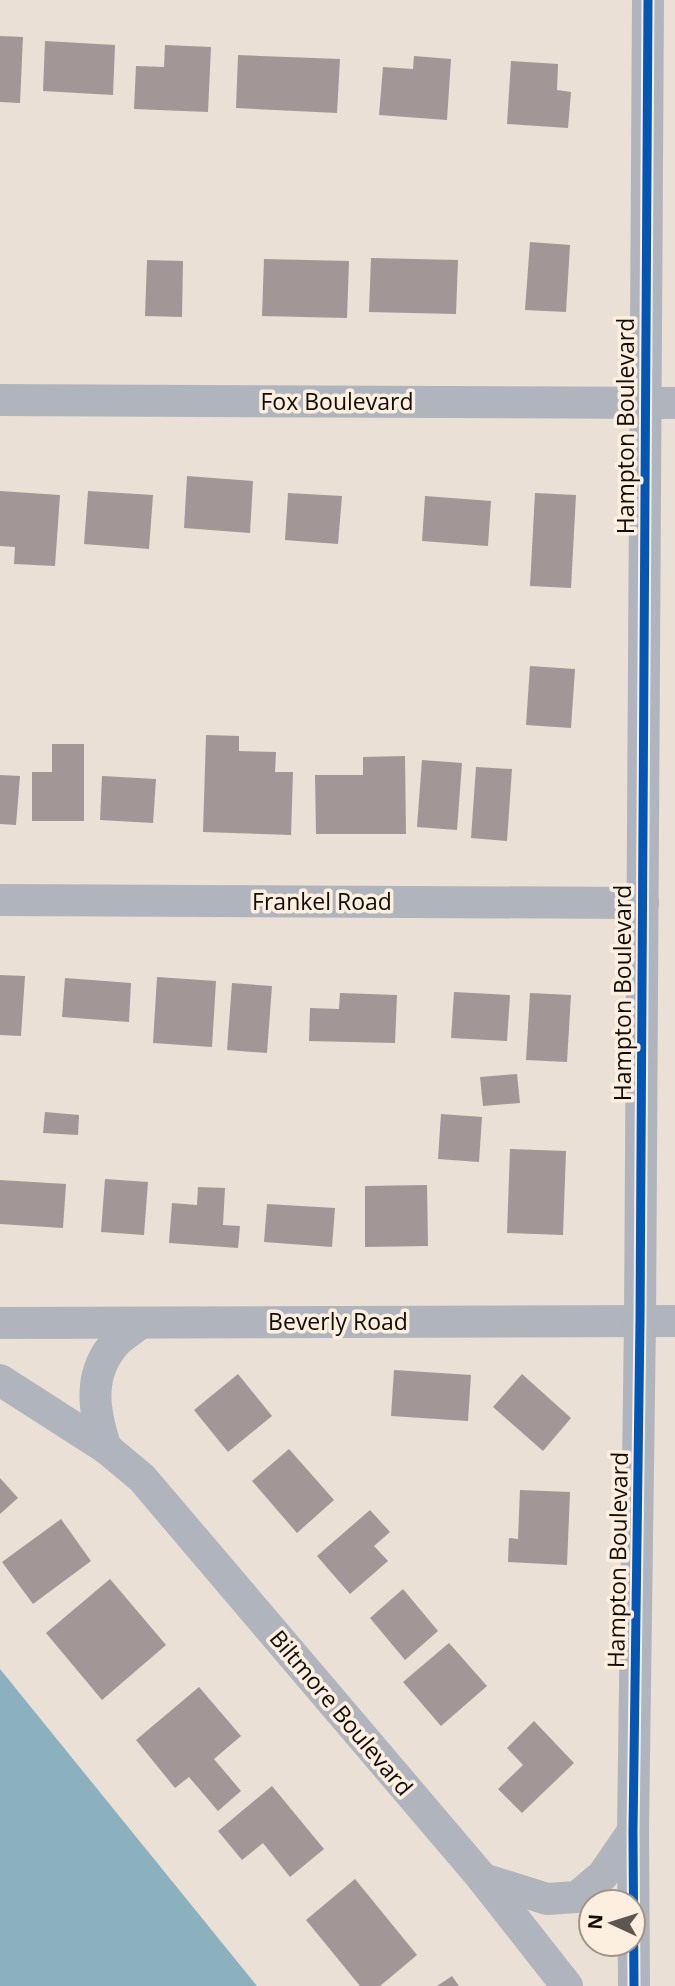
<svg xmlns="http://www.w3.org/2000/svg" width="675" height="1986" viewBox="0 0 675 1986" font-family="'Open Sans',sans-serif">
<rect width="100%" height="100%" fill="#eae0d6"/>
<polygon fill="#8bb1bf" points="0,1669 257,1986 0,1986"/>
<g fill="#a29697">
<polygon points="0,36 23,37 20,103 0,102"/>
<polygon points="45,41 115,45 113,95 43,91"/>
<polygon points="165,45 211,47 208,112 134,109 136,66 164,67"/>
<polygon points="238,55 340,59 337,113 236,108"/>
<polygon points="414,56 451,59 447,120 379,115 383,67 413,69"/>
<polygon points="511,61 558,64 557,90 571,92 568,128 507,124"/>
<polygon points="530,242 570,245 566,312 525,310"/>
<polygon points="371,258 458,260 456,314 369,312"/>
<polygon points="264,259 349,261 347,318 262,316"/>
<polygon points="147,260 183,261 182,317 145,316"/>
<polygon points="187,476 253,481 250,533 184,528"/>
<polygon points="0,491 60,495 55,566 14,564 15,547 0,546"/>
<polygon points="88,491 153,495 149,549 84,544"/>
<polygon points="288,493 342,496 338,544 285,540"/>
<polygon points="535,493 576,495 571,588 530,586"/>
<polygon points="425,496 491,501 488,546 422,541"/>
<polygon points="530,666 575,669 571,728 526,725"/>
<polygon points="206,735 239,736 239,751 276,752 275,772 293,772 291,835 203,832"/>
<polygon points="52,744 84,744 84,821 32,821 32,772 52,772"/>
<polygon points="405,756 406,834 316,834 315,775 363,775 363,757"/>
<polygon points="422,760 462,763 457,830 417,827"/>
<polygon points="476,767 512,769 507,841 471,838"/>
<polygon points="0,775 20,776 16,825 0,824"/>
<polygon points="102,776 156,779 153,823 100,820"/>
<polygon points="0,975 25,976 21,1036 0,1035"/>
<polygon points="157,977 216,981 212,1047 153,1043"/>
<polygon points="65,978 131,983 129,1022 62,1017"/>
<polygon points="232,983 272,986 267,1053 227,1050"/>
<polygon points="454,992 510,995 507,1041 451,1038"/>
<polygon points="340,993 397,995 395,1043 309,1041 310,1008 339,1009"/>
<polygon points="530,993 571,995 567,1062 526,1060"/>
<polygon points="517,1074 520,1103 483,1106 480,1077"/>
<polygon points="45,1112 79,1115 78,1135 43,1133"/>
<polygon points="441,1114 482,1117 479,1162 438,1159"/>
<polygon points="510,1149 566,1151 563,1235 507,1233"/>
<polygon points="105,1179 148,1182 144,1235 101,1232"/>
<polygon points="0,1180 66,1184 63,1228 0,1224"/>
<polygon points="427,1185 428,1246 365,1247 365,1186"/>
<polygon points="198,1187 225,1188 223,1225 240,1226 238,1248 169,1243 172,1203 197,1205"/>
<polygon points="267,1204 335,1208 332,1247 264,1242"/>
<polygon points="394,1370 471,1375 468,1421 391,1416"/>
<polygon points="238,1374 272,1416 228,1452 194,1410"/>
<polygon points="522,1374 571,1418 543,1451 493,1407"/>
<polygon points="289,1449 334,1500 297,1533 252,1481"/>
<polygon points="0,1478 18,1498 0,1514"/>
<polygon points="520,1490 570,1492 567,1565 508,1562 509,1538 518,1539"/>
<polygon points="370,1510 390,1532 374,1546 388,1561 350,1594 317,1556"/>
<polygon points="61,1519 91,1561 33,1604 2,1562"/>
<polygon points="110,1579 166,1645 102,1700 46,1633"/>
<polygon points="403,1589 438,1631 405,1660 370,1618"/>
<polygon points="449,1643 487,1686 441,1726 403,1682"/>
<polygon points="199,1687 241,1736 214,1759 241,1791 218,1811 189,1777 175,1788 136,1740"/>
<polygon points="534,1721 574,1763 522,1813 498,1789 523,1765 507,1748"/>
<polygon points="272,1786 324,1849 290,1877 263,1843 242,1860 218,1831"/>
<polygon points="355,1879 417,1955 380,1986 360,1986 306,1920"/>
<polygon points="452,1976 459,1986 437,1986"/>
</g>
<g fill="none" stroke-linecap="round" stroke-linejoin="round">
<g stroke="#b0b4bd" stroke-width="32">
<polyline points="0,400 675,403"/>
<polyline points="0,900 643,903"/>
<polyline points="0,1323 675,1321"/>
<polyline points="0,1380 106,1448 142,1478 483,1879 567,1986"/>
<path d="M106,1448C93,1410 87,1372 118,1340C125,1334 133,1329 140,1323"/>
<polyline points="483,1879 547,1899 577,1897 603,1875 633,1831"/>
<polyline points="634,1986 633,1831 640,1321 648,0"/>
</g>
<defs>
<polyline id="cycleway" points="634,1986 633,1831 640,1321 648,0"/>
</defs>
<use href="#cycleway" stroke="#fdefdf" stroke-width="13"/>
<use href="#cycleway" stroke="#0057b8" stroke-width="9"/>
</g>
<g text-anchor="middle" stroke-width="7" stroke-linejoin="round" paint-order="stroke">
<g font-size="23" fill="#130d07" stroke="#fdefdf">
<text x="337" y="410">Fox Boulevard</text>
<text transform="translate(626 426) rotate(-90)" y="8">Hampton Boulevard</text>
<text x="322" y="910">Frankel Road</text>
<text transform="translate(623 993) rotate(-90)" y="8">Hampton Boulevard</text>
<text x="338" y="1330">Beverly Road</text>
<text transform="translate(618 1560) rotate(-89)" y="8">Hampton Boulevard</text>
<text transform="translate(341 1713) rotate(50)" y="8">Biltmore Boulevard</text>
</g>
</g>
<g transform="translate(612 1923) rotate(274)"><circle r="33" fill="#fdefdf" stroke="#9f9589" stroke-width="2"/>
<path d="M0-5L12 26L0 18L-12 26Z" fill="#5e574f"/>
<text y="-10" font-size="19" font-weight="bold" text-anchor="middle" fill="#130d07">N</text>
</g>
</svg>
